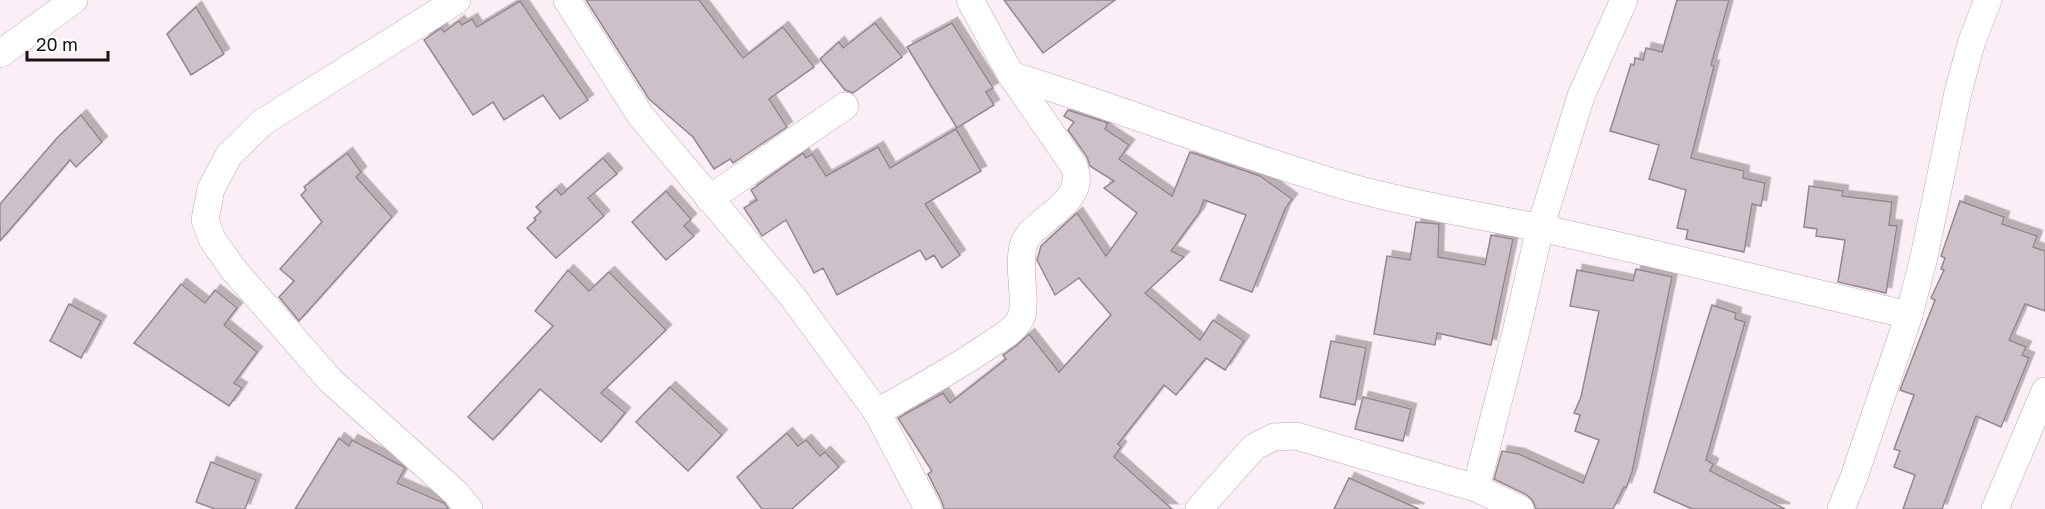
<svg xmlns="http://www.w3.org/2000/svg" width="2045" height="509" viewBox="0 0 2045 509" font-family="'Golos Text',sans-serif">
<defs>
<filter id="shadow"><feDropShadow dx="5.5" dy="-5.5" stdDeviation="0" flood-color="#0004"/></filter>
</defs>
<rect width="100%" height="100%" fill="#fceef6"/>
<g fill="#cec0c8" stroke="#94878e" stroke-width="1.5" filter="url(#shadow)">
<polygon points="586,0 699,0 743,58 783,27 814,67 769,99 787,127 733,163 730,159 714,169 693,137 649,99"/>
<polygon points="1004,0 1115,0 1043,53"/>
<polygon points="1677,0 1729,0 1711,65 1714,66 1691,158 1744,171 1743,178 1765,183 1761,206 1752,204 1744,252 1686,239 1688,230 1677,228 1686,190 1649,179 1659,145 1610,131 1631,64 1634,65 1635,58 1643,60 1646,48 1662,52"/>
<polygon points="520,1 588,100 560,119 543,95 504,120 493,102 473,115 424,40 441,28 444,32 459,21 462,25 472,19 477,27"/>
<polygon points="196,7 224,54 191,75 167,34"/>
<polygon points="875,23 902,57 853,93 845,90 820,59 839,42 843,48"/>
<polygon points="952,23 993,88 986,92 994,105 957,128 907,47"/>
<polygon points="1068,110 1108,123 1105,129 1129,145 1119,159 1172,196 1190,152 1260,176 1292,199 1285,209 1252,292 1220,280 1246,215 1204,200 1199,213 1171,251 1184,257 1145,293 1200,340 1213,320 1244,341 1225,370 1206,358 1176,395 1164,385 1118,444 1121,447 1114,457 1172,509 944,509 942,502 928,474 932,471 898,418 943,393 950,403 1006,359 1003,355 1016,346 1029,334 1059,372 1111,315 1079,278 1055,295 1037,260 1041,246 1077,213 1106,256 1137,213 1104,188 1114,181 1090,166 1087,157 1068,130 1074,122 1064,116"/>
<polygon points="81,115 102,142 76,167 70,160 0,241 0,204 57,138"/>
<polygon points="956,129 981,171 925,204 960,255 942,268 934,255 926,260 920,250 837,295 823,268 814,273 786,220 762,236 744,208 757,200 751,190 803,153 806,158 812,154 826,176 878,147 890,168"/>
<polygon points="347,153 361,172 356,177 392,217 299,321 279,297 294,281 280,269 322,222 301,195 306,190 304,187"/>
<polygon points="603,158 617,174 588,198 604,216 556,258 527,228 536,220 534,218 541,212 536,207 556,189 561,195"/>
<polygon points="1809,186 1843,191 1842,196 1892,202 1889,225 1897,226 1886,293 1838,282 1845,240 1816,236 1817,229 1804,227"/>
<polygon points="666,191 691,219 684,226 694,236 666,260 632,222"/>
<polygon points="1960,201 2004,217 2002,224 2037,236 2033,247 2045,251 2045,311 2025,304 2009,340 2026,347 2022,355 2029,358 2001,427 1976,416 1942,509 1903,509 1915,475 1894,467 1900,451 1894,449 1914,395 1900,390 1935,300 1931,298 1944,270 1941,269 1945,258 1941,256"/>
<polygon points="1416,222 1439,224 1438,257 1485,265 1491,235 1513,239 1491,345 1437,333 1435,345 1374,334 1387,256 1410,260"/>
<polygon points="1636,269 1672,277 1632,472 1626,488 1624,487 1613,509 1536,509 1533,501 1527,495 1494,479 1502,451 1519,454 1583,483 1599,440 1575,431 1580,415 1574,413 1581,397 1599,311 1570,306 1577,270 1633,281"/>
<polygon points="568,270 589,291 609,272 666,330 601,393 625,413 601,442 540,389 493,440 468,417 553,326 535,311"/>
<polygon points="181,284 205,303 215,290 237,308 224,325 257,352 234,383 242,388 229,406 134,343"/>
<polygon points="69,304 101,321 81,358 50,341"/>
<polygon points="1712,305 1736,313 1735,319 1745,322 1706,460 1713,464 1710,471 1785,509 1692,509 1654,492"/>
<polygon points="1331,341 1366,348 1355,405 1320,397"/>
<polygon points="670,387 722,435 688,471 636,422"/>
<polygon points="1363,397 1411,409 1403,441 1355,429"/>
<polygon points="787,433 798,446 806,440 820,456 825,452 839,467 792,509 762,509 737,477"/>
<polygon points="339,438 349,446 352,440 402,466 405,468 397,483 444,503 449,509 295,509"/>
<polygon points="211,462 256,480 245,509 215,509 196,502"/>
<polygon points="1349,478 1419,509 1334,509"/>
</g>
<g fill="none" stroke-linecap="round" stroke-linejoin="round">
<defs>
<g id="street">
<polyline points="457,0 263,122 229,155 211,189 205,220 212,239 233,269 330,380 456,493 469,509"/>
<polyline points="567,0 640,115 792,296 877,412 928,509"/>
<polyline points="0,54 74,0"/>
<path d="M1011,75C1126,110 1237,155 1353,188C1414,205 1478,215 1540,228C1663,255 1786,286 1909,315"/>
<polyline points="709,199 845,106"/>
<path d="M877,412C916,390 955,369 991,344C1001,338 1013,331 1019,321C1021,318 1023,312 1023,308C1025,289 1015,251 1028,236C1046,214 1087,199 1074,166L1011,75L970,0"/>
<polyline points="1476,488 1517,328 1540,228 1581,96 1624,0"/>
<polyline points="1199,509 1254,447 1274,437 1296,436 1476,488 1520,509"/>
<polyline points="1841,509 1854,477 1909,315 1924,257 1958,92 1972,41 1988,0"/>
<polyline points="1995,509 2045,391"/>
</g>
</defs>
<use href="#street" stroke="#b7abb2" stroke-width="28"/>
<use href="#street" stroke="#fff" stroke-width="27"/>
</g>
<path d="M27 51v9h81v-9" fill="none" stroke="#171315" stroke-width="3"/>
<text x="36" y="51" font-size="18" fill="#171315" stroke="#ffffff" stroke-width="4.5" paint-order="stroke">20 m</text>
</svg>
